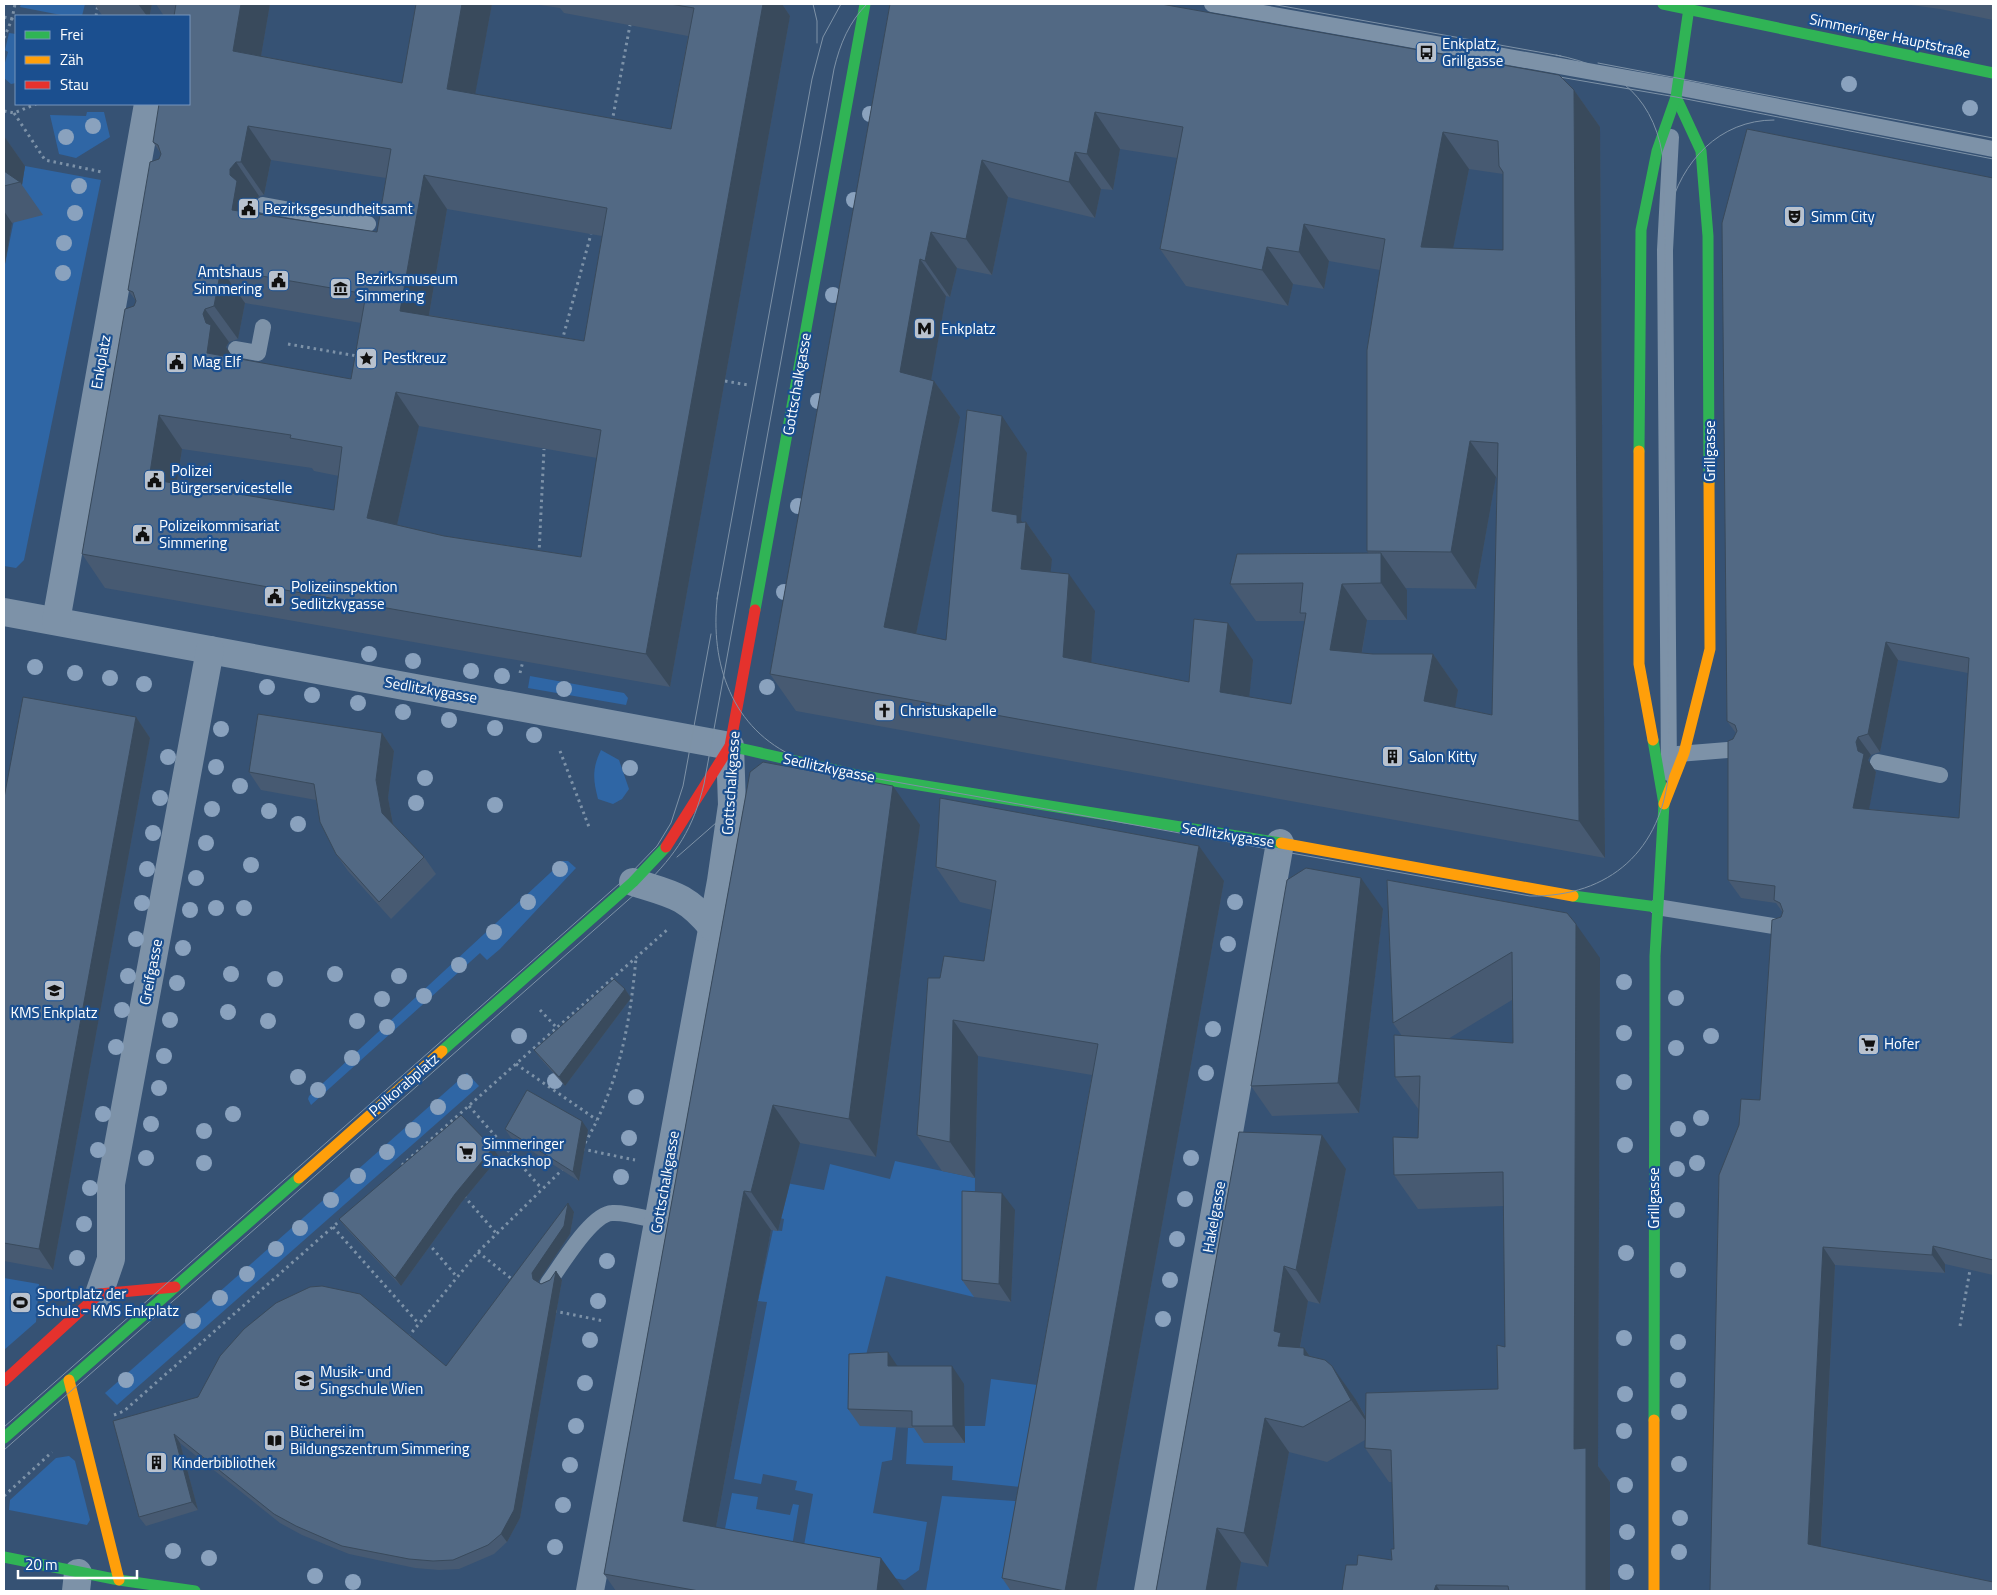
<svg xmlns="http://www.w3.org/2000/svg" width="1997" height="1595" viewBox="0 0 1997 1595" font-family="'Titillium Web',sans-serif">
<rect width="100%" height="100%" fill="#365274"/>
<g fill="#2f66a5">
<polygon points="21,4 85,4 82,16 66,16 20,7"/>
<polygon points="9,33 16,34 16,83 11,84 4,78 4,66 8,52 5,50"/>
<polygon points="87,112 104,112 110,137 76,158 59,154 50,115 86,116"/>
<polygon points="25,166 101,180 24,560 16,568 4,566 4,269"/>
<polygon points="530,676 624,693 628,698 626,705 528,688"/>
<path d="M601,750L619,760L629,789L622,799L613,804L598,799C593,780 592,768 601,750Z"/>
<polygon points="563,861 568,861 576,868 500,949 487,960 480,953 311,1105 308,1099 309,1096"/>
<polygon points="467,1073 479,1086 117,1405 105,1393"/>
<polygon points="895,1161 975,1178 974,1297 886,1276 862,1371 896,1427 892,1460 882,1462 873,1513 927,1522 919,1570 905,1580 801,1563 813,1494 795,1490 797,1481 763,1474 761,1484 734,1479 767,1302 758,1301 773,1230 782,1231 784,1219 776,1217 781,1182 824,1190 830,1164 890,1179"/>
<polygon points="4,1278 39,1284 36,1322 4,1350"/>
<polygon points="991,1379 1053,1387 1031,1488 952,1480 953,1466 906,1464 908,1428 924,1428 925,1443 964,1443 965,1426 985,1426"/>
<polygon points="69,1456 75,1461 90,1520 87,1525 9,1510 10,1500 56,1458"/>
<polygon points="732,1493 758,1497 756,1509 790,1515 793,1504 799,1505 789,1564 722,1544"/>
<polygon points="942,1496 1028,1502 1012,1591 926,1591"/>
</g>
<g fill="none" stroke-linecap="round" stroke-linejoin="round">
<g stroke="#7d92a8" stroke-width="3" stroke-dasharray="2.5 4" stroke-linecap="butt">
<polyline points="96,16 98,4"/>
<polyline points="4,17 16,20"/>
<polyline points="4,38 12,19 15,4"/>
<polyline points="4,111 14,113 36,104"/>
<polyline points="14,113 45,160 102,172"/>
<polyline points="612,122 630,25"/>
<polyline points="562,341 591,234"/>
<polyline points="288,344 357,356"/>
<polyline points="725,381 748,385"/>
<polyline points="539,554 544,449"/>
<polyline points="520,673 523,661"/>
<polyline points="560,751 589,827"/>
<polyline points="540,1010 557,1028"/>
<polyline points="516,1064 597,1120"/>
<polyline points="469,1106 542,1189"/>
<path d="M585,1143C619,1084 630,1025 636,958"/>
<polyline points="582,1149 635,1160"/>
<polyline points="402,1165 667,930"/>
<polyline points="464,1196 496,1233"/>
<polyline points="333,1227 419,1324"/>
<polyline points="428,1243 457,1277"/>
<polyline points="478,1252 513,1280"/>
<polyline points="554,1311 604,1321"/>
<polyline points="1960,1326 1970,1270"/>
<polyline points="408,1337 478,1252 565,1167"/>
<polyline points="114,1415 124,1411 344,1217"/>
<polyline points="4,1496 52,1452"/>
</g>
<g stroke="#7d92a8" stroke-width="16">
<polyline points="1212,4 1677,87 1993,149"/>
<polyline points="263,205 368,224"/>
<polyline points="236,349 258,353 263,327"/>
<polyline points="1678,754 1740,749"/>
<polyline points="1878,762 1940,775"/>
<polyline points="1669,773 1665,250 1671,137"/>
<polyline points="1657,907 1786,928"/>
<path d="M548,1283C561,1266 591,1214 612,1213C626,1212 644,1218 658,1221"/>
</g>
<g stroke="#7d92a8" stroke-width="28">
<polyline points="4,612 730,746 732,805 721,881 590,1591"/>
<polyline points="56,621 148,104"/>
<path d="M633,882C670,894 685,894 712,927"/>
<polyline points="99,1294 111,1259 111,1184 210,650"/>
<polyline points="76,1591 78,1573"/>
<polyline points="1148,1591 1280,843"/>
</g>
<g stroke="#30b455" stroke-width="11">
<polyline points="1663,4 1993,73"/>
<polyline points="1676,97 1701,151 1708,236 1709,483"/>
<polyline points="1639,451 1641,230 1657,151 1676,97 1689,8"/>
<polyline points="755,610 865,4"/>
<polyline points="1653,740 1664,804 1655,956 1654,1420"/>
<polyline points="730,746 857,775 1281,843"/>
<polyline points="1573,896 1657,907"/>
<polyline points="442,1051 633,882 666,847"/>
<polyline points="4,1438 299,1178"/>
<polyline points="4,1557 119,1580 195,1591"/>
</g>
<g stroke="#ff9f0a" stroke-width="11">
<polyline points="1639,451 1639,664 1653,740"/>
<polyline points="1664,804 1684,753 1710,649 1709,483"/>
<polyline points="1281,843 1573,896"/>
<polyline points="299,1178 442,1051"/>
<polyline points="69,1380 119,1580"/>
<polyline points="1654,1591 1654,1420"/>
</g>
<g stroke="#e5322d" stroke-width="11">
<polyline points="666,847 730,746 755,610"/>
<polyline points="4,1381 99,1294 175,1287"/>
</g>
<g stroke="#7e92a7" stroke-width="1">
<polyline points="813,4 817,21 817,43"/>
<polyline points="1271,4 1561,56"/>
<polyline points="1598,63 1993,138"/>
<polyline points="1548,75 1676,97 1993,159"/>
<path d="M1669,212C1681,162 1719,120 1774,120"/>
<path d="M718,592C709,657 728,724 791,755C812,765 835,770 857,775L1530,896C1610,897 1662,850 1669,770L1664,166C1657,100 1619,67 1556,55"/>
<polyline points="717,599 812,79 823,37 841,4"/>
<polyline points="677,857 732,809 756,791"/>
<polyline points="4,1427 522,970 628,876 657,846 671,823 683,786 711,634"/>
<path d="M4,1450L644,886C677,853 693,829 704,784L834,69C840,44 849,22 867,4"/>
</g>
</g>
<g fill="#8aa2be">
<circle cx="1849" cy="84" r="8"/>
<circle cx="1970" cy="108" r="8"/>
<circle cx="870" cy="114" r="8"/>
<circle cx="93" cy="126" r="8"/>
<circle cx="66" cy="137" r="8"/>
<circle cx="79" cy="186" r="8"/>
<circle cx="854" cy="200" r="8"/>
<circle cx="75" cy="213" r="8"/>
<circle cx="64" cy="243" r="8"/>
<circle cx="63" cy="273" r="8"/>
<circle cx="833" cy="295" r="8"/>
<circle cx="818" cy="401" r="8"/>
<circle cx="798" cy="506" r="8"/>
<circle cx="784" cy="592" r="8"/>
<circle cx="369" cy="654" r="8"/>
<circle cx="413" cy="661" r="8"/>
<circle cx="35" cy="667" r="8"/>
<circle cx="471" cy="671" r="8"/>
<circle cx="75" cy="673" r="8"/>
<circle cx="502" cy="676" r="8"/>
<circle cx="110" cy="678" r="8"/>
<circle cx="144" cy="684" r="8"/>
<circle cx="267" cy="687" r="8"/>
<circle cx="767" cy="687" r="8"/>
<circle cx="564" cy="689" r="8"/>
<circle cx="312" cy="695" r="8"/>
<circle cx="358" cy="703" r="8"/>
<circle cx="403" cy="712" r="8"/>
<circle cx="449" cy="720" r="8"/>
<circle cx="495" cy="728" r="8"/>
<circle cx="221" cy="729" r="8"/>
<circle cx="534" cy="735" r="8"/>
<circle cx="168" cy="757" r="8"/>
<circle cx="216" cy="767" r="8"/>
<circle cx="630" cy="768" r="8"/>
<circle cx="425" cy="778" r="8"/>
<circle cx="240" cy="786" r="8"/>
<circle cx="160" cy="798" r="8"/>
<circle cx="416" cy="803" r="8"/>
<circle cx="495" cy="805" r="8"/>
<circle cx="212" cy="809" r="8"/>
<circle cx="269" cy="811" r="8"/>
<circle cx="298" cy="824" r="8"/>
<circle cx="153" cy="833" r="8"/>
<circle cx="206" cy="843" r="8"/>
<circle cx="251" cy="865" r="8"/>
<circle cx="147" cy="869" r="8"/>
<circle cx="560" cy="869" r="8"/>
<circle cx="196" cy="878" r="8"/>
<circle cx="528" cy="902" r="8"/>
<circle cx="1235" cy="902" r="8"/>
<circle cx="142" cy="903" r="8"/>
<circle cx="216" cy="908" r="8"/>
<circle cx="244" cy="908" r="8"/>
<circle cx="190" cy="910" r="8"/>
<circle cx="494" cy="932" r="8"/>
<circle cx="136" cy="939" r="8"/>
<circle cx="1228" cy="944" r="8"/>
<circle cx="183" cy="948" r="8"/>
<circle cx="459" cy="965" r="8"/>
<circle cx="231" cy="974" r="8"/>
<circle cx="335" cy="974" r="8"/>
<circle cx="128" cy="976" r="8"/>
<circle cx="399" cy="976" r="8"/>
<circle cx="275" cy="979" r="8"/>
<circle cx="1624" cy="982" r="8"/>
<circle cx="177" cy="983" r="8"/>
<circle cx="424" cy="996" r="8"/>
<circle cx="1676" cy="998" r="8"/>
<circle cx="382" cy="999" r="8"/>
<circle cx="122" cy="1010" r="8"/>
<circle cx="228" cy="1012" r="8"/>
<circle cx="170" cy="1020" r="8"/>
<circle cx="268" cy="1021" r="8"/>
<circle cx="357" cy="1021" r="8"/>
<circle cx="387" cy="1027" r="8"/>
<circle cx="1213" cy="1029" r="8"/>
<circle cx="1624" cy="1033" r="8"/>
<circle cx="519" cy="1036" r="8"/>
<circle cx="1711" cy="1036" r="8"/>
<circle cx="116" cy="1047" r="8"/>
<circle cx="1676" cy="1048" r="8"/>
<circle cx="164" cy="1056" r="8"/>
<circle cx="352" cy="1058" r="8"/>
<circle cx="1206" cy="1073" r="8"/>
<circle cx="298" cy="1077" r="8"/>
<circle cx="555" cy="1081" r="8"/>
<circle cx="465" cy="1082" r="8"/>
<circle cx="1624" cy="1082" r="8"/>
<circle cx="159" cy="1088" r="8"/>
<circle cx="318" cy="1090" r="8"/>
<circle cx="636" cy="1097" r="8"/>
<circle cx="438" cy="1107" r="8"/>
<circle cx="103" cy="1114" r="8"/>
<circle cx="233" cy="1114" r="8"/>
<circle cx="1701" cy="1118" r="8"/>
<circle cx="151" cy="1124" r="8"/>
<circle cx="1678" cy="1129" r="8"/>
<circle cx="413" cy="1130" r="8"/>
<circle cx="204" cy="1131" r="8"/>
<circle cx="629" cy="1138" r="8"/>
<circle cx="1625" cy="1145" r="8"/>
<circle cx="98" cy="1150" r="8"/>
<circle cx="387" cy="1152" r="8"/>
<circle cx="146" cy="1158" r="8"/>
<circle cx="1191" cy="1158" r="8"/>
<circle cx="204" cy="1163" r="8"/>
<circle cx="1697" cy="1163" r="8"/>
<circle cx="1677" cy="1169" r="8"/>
<circle cx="358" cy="1176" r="8"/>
<circle cx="621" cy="1177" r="8"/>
<circle cx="90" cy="1188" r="8"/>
<circle cx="1185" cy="1199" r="8"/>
<circle cx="331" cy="1200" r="8"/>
<circle cx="1677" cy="1210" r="8"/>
<circle cx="84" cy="1224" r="8"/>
<circle cx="300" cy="1228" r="8"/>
<circle cx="1177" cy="1239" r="8"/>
<circle cx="276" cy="1249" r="8"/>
<circle cx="1626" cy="1253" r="8"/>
<circle cx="77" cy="1258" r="8"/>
<circle cx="607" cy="1261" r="8"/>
<circle cx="1678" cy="1270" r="8"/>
<circle cx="247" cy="1274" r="8"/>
<circle cx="1170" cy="1280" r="8"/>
<circle cx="220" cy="1298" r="8"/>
<circle cx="598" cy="1301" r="8"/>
<circle cx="1163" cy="1319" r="8"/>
<circle cx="193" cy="1321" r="8"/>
<circle cx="1624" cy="1338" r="8"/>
<circle cx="590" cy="1340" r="8"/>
<circle cx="1678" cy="1342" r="8"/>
<circle cx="126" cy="1380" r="8"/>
<circle cx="1678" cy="1380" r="8"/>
<circle cx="585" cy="1383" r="8"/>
<circle cx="1625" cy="1394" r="8"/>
<circle cx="1679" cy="1412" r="8"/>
<circle cx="576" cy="1426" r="8"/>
<circle cx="1624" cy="1431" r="8"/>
<circle cx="1679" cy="1464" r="8"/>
<circle cx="570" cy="1465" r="8"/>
<circle cx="1625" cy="1485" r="8"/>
<circle cx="563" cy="1505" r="8"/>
<circle cx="1680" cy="1518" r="8"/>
<circle cx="1627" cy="1532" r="8"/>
<circle cx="555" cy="1547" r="8"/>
<circle cx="173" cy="1551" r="8"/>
<circle cx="1679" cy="1552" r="8"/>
<circle cx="209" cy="1558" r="8"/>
<circle cx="1626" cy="1572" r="8"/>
<circle cx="315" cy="1576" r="8"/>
<circle cx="353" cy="1582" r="8"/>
</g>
<g fill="#475a72" fill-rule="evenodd">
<polygon points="94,4 152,4 150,13 150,16 107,16 102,15"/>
<path d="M156,4H270L261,56L402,83L492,4L475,94L671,129L688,36L564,13L560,8L533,4H782L790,16L670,687L105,588L82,554L134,306L136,301L128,290L159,159L161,154L153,142L189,16H164ZM271,160L386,178L377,232L260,214L253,204V203L259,196L264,195ZM447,209L602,236L584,341L429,315ZM245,303L361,323L351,379L234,358L226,347L229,342L238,339ZM419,426L597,458L581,557L444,536L397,525ZM182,449L312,468L314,471L339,476L334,510L177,484Z"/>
<path d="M890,4L1574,90L1600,127L1605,858L796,711L770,674ZM1120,149L1177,158L1160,249L1186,286L1288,306L1293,284L1324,289L1329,261L1380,270L1367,551L1368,553L1230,584L1256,621H1305L1291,704L1249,697L1253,660L1189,682L1091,662L1095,611L1050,572L1052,559L1026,522H1022L1021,520L1027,453L946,640L916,634L960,417L934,381L931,380L946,296L950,297L957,268L992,275L1008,197L1095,218L1101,189L1113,190ZM1469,169L1503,174V250L1453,248ZM1496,477L1497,478L1492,715L1455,707L1458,690L1433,654H1373L1362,653L1367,620H1407V590L1405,588L1476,589Z"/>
<polygon points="1904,4 1993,4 1993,20 1940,9"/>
<polygon points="4,136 25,166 22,185 43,215 12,223 4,269"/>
<path d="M1993,178V1275L1945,1264V1273L1835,1265L1821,1547L1710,1591L1760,1100L1781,917L1783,913L1776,903L1741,898L1728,880L1733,739L1736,733L1727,721ZM1898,660L1968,673L1959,818L1869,809L1876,772L1868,760L1871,755L1880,752Z"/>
<polygon points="136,717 150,738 53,1270 4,1261 4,798"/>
<polygon points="382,733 394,751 388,798 393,824 424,857 436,874 391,919 348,871 336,854 316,800 261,790 249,772"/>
<polygon points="750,772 920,825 876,1157 800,1143 778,1231 771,1230 716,1527 905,1591 616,1591 604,1574"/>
<polygon points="936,867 1224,881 1096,1591 1011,1591 1002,1578 1092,1075 978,1056 975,1178 942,1171 917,1135 940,978 984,961 992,910 960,902"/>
<path d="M1387,880L1600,958L1598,1466L1610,1482V1591H1342L1357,1565L1392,1560L1394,1549L1392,1482H1389L1365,1448V1440L1327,1462L1289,1452L1268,1567L1241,1562L1236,1591H1156L1239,1132L1346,1169L1320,1304L1308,1301L1300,1348H1304L1310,1356L1356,1400L1366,1417L1498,1389L1505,1347L1504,1206L1418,1209L1394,1175L1418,1138L1419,1110L1395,1077L1402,1036L1393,1023ZM1512,1000L1513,1043L1448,1039Z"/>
<polygon points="1383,909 1359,1113 1272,1116 1251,1086"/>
<polygon points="625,989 631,998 565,1086 540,1058 534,1050"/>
<polygon points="505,1129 588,1130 579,1181 511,1138"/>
<polygon points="499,1157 461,1203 401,1286 346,1228 339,1219"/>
<polygon points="1015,1210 1011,1302 974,1297 962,1280"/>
<polygon points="574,1212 570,1234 538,1282 541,1284 550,1280 556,1271 562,1280 520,1518 507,1542 494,1554 459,1569 439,1570 415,1568 349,1554 302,1535 280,1523 180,1443 198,1510 146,1526 139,1517 113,1421 446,1366"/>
<polygon points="897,1366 964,1384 965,1443 924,1443 914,1428 860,1426 848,1409"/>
</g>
<g fill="#394a5c">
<polygon points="138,4 152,4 150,13 150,16 147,16"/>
<polygon points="241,4 270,4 256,85 233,51"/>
<polygon points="462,4 492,4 470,122 447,89"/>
<polygon points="763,4 782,4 790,16 670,687 646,654"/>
<polygon points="1574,90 1600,127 1605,858 1579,821"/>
<polygon points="1095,112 1120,149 1113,190 1087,154"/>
<polygon points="248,126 271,160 264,195 241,162"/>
<polygon points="1443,132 1469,169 1446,284 1421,247"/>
<polygon points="4,136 25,166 22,185 20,182 4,177"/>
<polygon points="1075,152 1101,189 1095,218 1069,182"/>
<polygon points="982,160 1008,197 992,275 966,239"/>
<polygon points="236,162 259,196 253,203 253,204 261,215 232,210 230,169"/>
<polygon points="424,175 447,209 424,344 400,311"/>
<polygon points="4,211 12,223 4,269"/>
<polygon points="1304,224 1329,261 1324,289 1299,252"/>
<polygon points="931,232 957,268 950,297 925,261"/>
<polygon points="1267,247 1293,284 1288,306 1262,270"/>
<polygon points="920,259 946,296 926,409 900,372"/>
<polygon points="221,269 245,303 238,339 214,306"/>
<polygon points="205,309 229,342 226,347 234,359 207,353 206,323 203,314"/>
<polygon points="934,381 960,417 910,664 884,627"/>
<polygon points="396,392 419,426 391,552 367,518"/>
<polygon points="159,415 182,449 172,513 149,479"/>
<polygon points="1002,416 1027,453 1021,520 1025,527 1026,522 1052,559 1047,605 1021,569 992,511"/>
<polygon points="1470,441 1496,477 1476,589 1451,552"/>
<polygon points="1381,553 1407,590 1407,620 1381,583"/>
<polygon points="1069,574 1095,611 1089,693 1063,657"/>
<polygon points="1342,584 1367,620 1356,687 1330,650"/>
<polygon points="1228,623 1253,660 1246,729 1220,692"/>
<polygon points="1886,642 1898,660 1880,752 1868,734"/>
<polygon points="1433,654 1458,690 1450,738 1424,701"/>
<polygon points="136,717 150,738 53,1270 39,1249"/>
<polygon points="382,733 394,751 388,798 394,830 382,813 376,780"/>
<polygon points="1858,737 1871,755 1868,760 1876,772 1866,826 1853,808 1858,751 1856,742"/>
<polygon points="893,786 920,825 876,1157 849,1119"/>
<polygon points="1199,846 1224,881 1096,1591 1065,1591"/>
<polygon points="1361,878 1383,909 1359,1113 1338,1083"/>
<polygon points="1576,924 1600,958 1598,1466 1610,1482 1610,1591 1586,1591 1574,1449"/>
<polygon points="625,989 631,998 565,1086 559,1077"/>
<polygon points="953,1020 978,1056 975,1178 950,1142"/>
<polygon points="773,1105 800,1143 778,1231 751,1192"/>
<polygon points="582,1121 588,1130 579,1181 573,1172"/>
<polygon points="1322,1135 1346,1169 1320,1304 1296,1270"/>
<polygon points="493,1148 499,1157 461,1203 401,1286 395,1278 455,1194"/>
<polygon points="744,1191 771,1230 710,1559 683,1521"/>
<polygon points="1002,1193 1015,1210 1011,1302 999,1284"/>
<polygon points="568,1203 574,1212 570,1234 538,1282 539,1288 533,1279 532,1273"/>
<polygon points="1933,1246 1945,1264 1945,1273 1932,1255"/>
<polygon points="1823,1247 1835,1265 1820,1562 1808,1544"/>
<polygon points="1284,1266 1308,1301 1298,1358 1278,1346 1274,1331"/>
<polygon points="556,1271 562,1280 520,1518 507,1542 501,1534"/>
<polygon points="1304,1348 1328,1382 1304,1355"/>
<polygon points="888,1352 900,1370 888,1366"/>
<polygon points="952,1366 964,1384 965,1443 953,1426"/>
<polygon points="1332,1366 1356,1400 1375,1434 1351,1400"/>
<polygon points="1265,1418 1289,1452 1268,1567 1244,1533"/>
<polygon points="174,1434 180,1443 198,1510 192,1502"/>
<polygon points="1217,1528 1241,1562 1236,1591 1206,1591"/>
<polygon points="881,1558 905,1591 877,1591"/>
<polygon points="1436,1585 1440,1591 1434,1591"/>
</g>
<g fill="#526984" stroke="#394a5c" fill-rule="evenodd">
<path d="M176,4H241L233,51L402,83L416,4H462L447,89L671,129L694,8L670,4H763L646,654L82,554L125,309L134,306L136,301L133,292L128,290L150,162L159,159L161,154L158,145L153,142L159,104H189V16H174ZM248,126L391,149L377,232L232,210L237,181L230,175V169L236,162H241ZM424,175L607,208L584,341L400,311ZM221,269L366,294L351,379L207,353L211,325L206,323L203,314L205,309L214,306ZM396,392L601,430L581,557L444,536L367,518ZM159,415L291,435L290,438L342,447L334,510L149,479Z"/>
<path d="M890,4H1161L1559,75L1574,90L1579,821L770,674ZM1095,112L1183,127L1160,249L1262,270L1267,247L1299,252L1304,224L1385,239L1367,350V551L1451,552L1470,441L1498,443L1492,715L1424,701L1433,654H1373L1330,650L1342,584L1381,583V553L1237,554L1230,584L1303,583L1300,613H1306L1291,704L1220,692L1228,623L1194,619L1189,682L1063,657L1069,574L1021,569L1026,522L1017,523V515L992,511L1002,416L967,410L946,640L884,627L934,381L900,372L920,259L925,261L931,232L966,239L982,160L1069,182L1075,152L1087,154ZM1443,132L1498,141L1499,166L1503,172V250L1421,247Z"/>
<path d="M1747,129L1993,178V1260L1933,1246L1932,1255L1823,1247L1808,1544L1993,1582V1591H1710L1719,1175L1739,1125L1741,1099L1760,1100L1772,920L1781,917L1783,911L1780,903L1774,900L1775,886L1728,880V741L1733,739L1737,731L1735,725L1727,721L1722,223ZM1886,642L1969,658L1959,818L1853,808L1864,754L1858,751L1856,742L1858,737L1868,734Z"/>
<polygon points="4,171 20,182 4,186"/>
<polygon points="23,697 136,717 39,1249 4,1243 4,798"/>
<polygon points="258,714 382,733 376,780 382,813 424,857 379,902 336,854 320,822 314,784 249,772"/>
<polygon points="763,762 893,786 849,1119 773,1105 751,1192 744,1191 683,1521 881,1558 877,1591 699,1591 604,1574 750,772"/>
<polygon points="940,798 1199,846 1065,1591 1002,1578 1098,1044 953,1020 950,1142 917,1135 928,978 940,978 944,956 984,961 996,881 936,867"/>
<polygon points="1306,868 1361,878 1338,1083 1251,1086 1287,880"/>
<polygon points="1387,880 1567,913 1576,924 1574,1449 1586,1448 1586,1591 1509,1591 1508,1586 1436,1585 1434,1591 1342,1591 1346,1565 1357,1565 1358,1555 1392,1560 1391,1549 1394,1549 1391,1450 1365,1448 1366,1393 1498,1389 1497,1345 1505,1347 1503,1172 1394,1175 1393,1137 1418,1138 1420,1076 1395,1077 1394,1035 1513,1043 1512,952 1393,1023"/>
<polygon points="614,979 625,989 559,1077 534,1050"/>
<polygon points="527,1090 582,1121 573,1172 505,1129"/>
<polygon points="461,1115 493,1148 455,1194 395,1278 339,1219"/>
<polygon points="1239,1132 1322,1135 1296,1270 1284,1266 1274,1331 1281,1333 1278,1346 1304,1348 1304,1355 1325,1360 1332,1366 1351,1400 1303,1427 1265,1418 1244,1533 1217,1528 1206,1591 1156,1591"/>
<polygon points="962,1191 1002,1193 999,1284 962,1280"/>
<polygon points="568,1203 564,1226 532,1273 533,1279 541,1284 550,1280 556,1271 514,1510 501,1534 488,1545 453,1560 433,1561 409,1559 342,1546 296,1526 274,1514 174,1434 192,1502 139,1517 113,1421 198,1397 220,1356 244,1329 276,1303 310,1287 322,1286 360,1294 446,1366"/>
<polygon points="888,1352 888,1366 952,1366 953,1426 912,1426 912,1411 848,1409 849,1354"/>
</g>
<defs>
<symbol id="bus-square" viewBox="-11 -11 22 22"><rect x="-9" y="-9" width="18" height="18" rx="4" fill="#b9c2ce" stroke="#1b4f8f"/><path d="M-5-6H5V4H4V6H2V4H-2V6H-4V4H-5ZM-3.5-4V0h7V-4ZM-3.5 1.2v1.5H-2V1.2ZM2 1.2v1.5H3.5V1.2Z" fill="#111"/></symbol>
<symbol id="civic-square" viewBox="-11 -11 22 22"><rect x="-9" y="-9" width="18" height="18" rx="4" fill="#b9c2ce" stroke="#1b4f8f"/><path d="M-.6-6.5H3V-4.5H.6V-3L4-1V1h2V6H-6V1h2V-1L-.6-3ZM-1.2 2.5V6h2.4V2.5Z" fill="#111"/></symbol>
<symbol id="theatre-square" viewBox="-11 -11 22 22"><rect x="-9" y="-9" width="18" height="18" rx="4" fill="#b9c2ce" stroke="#1b4f8f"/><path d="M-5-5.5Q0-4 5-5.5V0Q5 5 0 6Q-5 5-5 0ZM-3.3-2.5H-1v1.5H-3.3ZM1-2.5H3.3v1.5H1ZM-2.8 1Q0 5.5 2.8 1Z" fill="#111"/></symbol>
<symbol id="museum-square" viewBox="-11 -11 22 22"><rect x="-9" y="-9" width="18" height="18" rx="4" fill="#b9c2ce" stroke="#1b4f8f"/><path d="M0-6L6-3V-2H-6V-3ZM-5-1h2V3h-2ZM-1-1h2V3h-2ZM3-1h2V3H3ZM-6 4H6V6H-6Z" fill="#111"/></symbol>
<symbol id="metro-square" viewBox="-11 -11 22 22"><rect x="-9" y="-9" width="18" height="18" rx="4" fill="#b9c2ce" stroke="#1b4f8f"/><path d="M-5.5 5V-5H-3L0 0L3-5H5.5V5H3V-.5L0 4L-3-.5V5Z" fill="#111"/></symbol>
<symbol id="sight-square" viewBox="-11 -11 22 22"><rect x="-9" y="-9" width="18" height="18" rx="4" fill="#b9c2ce" stroke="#1b4f8f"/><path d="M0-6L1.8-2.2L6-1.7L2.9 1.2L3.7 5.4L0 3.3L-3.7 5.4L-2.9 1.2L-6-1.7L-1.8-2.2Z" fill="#111"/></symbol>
<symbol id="church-square" viewBox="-11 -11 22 22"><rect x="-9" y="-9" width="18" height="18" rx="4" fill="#b9c2ce" stroke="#1b4f8f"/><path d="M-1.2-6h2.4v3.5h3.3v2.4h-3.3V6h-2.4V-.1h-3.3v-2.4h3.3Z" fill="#111"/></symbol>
<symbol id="building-square" viewBox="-11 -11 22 22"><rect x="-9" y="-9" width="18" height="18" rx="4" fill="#b9c2ce" stroke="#1b4f8f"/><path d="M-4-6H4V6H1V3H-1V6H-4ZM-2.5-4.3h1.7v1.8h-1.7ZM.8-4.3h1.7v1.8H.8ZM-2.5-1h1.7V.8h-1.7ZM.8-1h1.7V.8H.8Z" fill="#111"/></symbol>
<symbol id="school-square" viewBox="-11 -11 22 22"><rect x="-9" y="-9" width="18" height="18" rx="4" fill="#b9c2ce" stroke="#1b4f8f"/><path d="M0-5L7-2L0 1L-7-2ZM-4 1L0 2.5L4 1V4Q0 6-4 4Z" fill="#111"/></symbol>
<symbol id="supermarket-square" viewBox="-11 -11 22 22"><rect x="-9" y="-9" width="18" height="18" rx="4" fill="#b9c2ce" stroke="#1b4f8f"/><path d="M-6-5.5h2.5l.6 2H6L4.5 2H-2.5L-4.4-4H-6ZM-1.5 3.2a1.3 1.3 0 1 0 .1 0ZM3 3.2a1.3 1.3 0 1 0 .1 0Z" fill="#111"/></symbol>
<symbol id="stadium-square" viewBox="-11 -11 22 22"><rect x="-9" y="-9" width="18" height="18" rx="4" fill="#b9c2ce" stroke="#1b4f8f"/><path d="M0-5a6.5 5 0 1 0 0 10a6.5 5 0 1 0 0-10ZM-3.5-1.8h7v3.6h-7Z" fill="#111"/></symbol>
<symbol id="library-square" viewBox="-11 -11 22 22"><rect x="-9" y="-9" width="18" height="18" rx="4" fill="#b9c2ce" stroke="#1b4f8f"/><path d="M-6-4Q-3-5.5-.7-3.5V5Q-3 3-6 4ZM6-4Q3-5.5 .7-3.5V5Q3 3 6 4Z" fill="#111"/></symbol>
</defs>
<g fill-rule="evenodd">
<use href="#bus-square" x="1414" y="40" width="25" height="25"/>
<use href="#civic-square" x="236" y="196" width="25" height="25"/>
<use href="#theatre-square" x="1782" y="204" width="25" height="25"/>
<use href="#civic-square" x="266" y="268" width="25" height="25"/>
<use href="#museum-square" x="328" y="276" width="25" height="25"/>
<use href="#metro-square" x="912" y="316" width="25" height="25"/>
<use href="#sight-square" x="354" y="346" width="25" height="25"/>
<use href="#civic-square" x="164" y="350" width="25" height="25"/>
<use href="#civic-square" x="142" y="468" width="25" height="25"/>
<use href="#civic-square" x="130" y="522" width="25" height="25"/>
<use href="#civic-square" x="262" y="584" width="25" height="25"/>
<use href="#church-square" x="872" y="698" width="25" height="25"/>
<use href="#building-square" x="1380" y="744" width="25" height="25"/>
<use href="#school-square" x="42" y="978" width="25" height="25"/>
<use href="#supermarket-square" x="1856" y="1032" width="25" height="25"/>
<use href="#supermarket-square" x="454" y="1140" width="25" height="25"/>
<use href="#stadium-square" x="8" y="1290" width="25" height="25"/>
<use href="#school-square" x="292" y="1368" width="25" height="25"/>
<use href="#library-square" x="262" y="1428" width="25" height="25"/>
<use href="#building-square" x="144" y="1450" width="25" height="25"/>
</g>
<g text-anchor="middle" stroke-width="4.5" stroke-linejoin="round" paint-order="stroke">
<g font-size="15" fill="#fff" stroke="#1b4f8f">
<text transform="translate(1890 36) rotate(12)" y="5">Simmeringer Hauptstraße</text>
<text transform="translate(101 362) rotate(-80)" y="5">Enkplatz</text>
<text transform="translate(797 384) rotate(-80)" y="5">Gottschalkgasse</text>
<text transform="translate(1710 451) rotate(-90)" y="5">Grillgasse</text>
<text transform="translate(431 690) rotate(10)" y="5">Sedlitzkygasse</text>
<text transform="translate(829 768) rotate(12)" y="5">Sedlitzkygasse</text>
<text transform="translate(731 783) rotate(-86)" y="5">Gottschalkgasse</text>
<text transform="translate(1228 835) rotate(9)" y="5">Sedlitzkygasse</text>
<text transform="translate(151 972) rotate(-79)" y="5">Greifgasse</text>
<text transform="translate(404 1085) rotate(-41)" y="5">Polkorabplatz</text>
<text transform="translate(665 1182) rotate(-80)" y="5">Gottschalkgasse</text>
<text transform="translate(1654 1198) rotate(-90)" y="5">Grillgasse</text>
<text transform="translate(1214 1217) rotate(-80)" y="5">Hakelgasse</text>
</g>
<g font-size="15" fill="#fff" stroke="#1b4f8f" text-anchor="start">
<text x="1442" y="49">Enkplatz,<tspan x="1442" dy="17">Grillgasse</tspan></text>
<text x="264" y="214">Bezirksgesundheitsamt</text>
<text x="1811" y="222">Simm City</text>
<text x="262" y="277" text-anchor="end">Amtshaus<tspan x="262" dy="17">Simmering</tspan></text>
<text x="356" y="284">Bezirksmuseum<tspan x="356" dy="17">Simmering</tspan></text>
<text x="941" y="334">Enkplatz</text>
<text x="383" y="363">Pestkreuz</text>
<text x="193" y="367">Mag Elf</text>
<text x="171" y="476">Polizei<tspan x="171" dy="17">Bürgerservicestelle</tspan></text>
<text x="159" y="531">Polizeikommisariat<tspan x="159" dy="17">Simmering</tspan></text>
<text x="291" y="592">Polizeiinspektion<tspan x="291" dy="17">Sedlitzkygasse</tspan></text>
<text x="900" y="716">Christuskapelle</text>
<text x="1409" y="762">Salon Kitty</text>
<text x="54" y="1018" text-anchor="middle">KMS Enkplatz</text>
<text x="1884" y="1049">Hofer</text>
<text x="483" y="1149">Simmeringer<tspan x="483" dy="17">Snackshop</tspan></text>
<text x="37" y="1299">Sportplatz der<tspan x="37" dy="17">Schule - KMS Enkplatz</tspan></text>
<text x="320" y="1377">Musik- und<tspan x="320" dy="17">Singschule Wien</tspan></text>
<text x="290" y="1437">Bücherei im<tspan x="290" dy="17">Bildungszentrum Simmering</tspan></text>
<text x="173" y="1468">Kinderbibliothek</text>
</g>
</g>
<rect width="1997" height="1595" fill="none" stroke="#ffffff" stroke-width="10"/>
<rect x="15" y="15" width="175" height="90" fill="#1b4f8f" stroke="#7695bc"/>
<rect x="25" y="31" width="25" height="8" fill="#30b455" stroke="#7695bc"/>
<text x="60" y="40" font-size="15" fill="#ffffff">Frei</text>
<rect x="25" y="56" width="25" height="8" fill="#ff9f0a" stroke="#7695bc"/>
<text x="60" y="65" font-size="15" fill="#ffffff">Zäh</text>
<rect x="25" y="81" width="25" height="8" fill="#e5322d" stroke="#7695bc"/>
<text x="60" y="90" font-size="15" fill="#ffffff">Stau</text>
<path d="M18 1570v8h119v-8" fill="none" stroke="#ffffff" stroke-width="2.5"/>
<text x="25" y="1570" font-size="15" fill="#ffffff" stroke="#1b4f8f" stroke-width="4" paint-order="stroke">20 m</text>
</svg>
